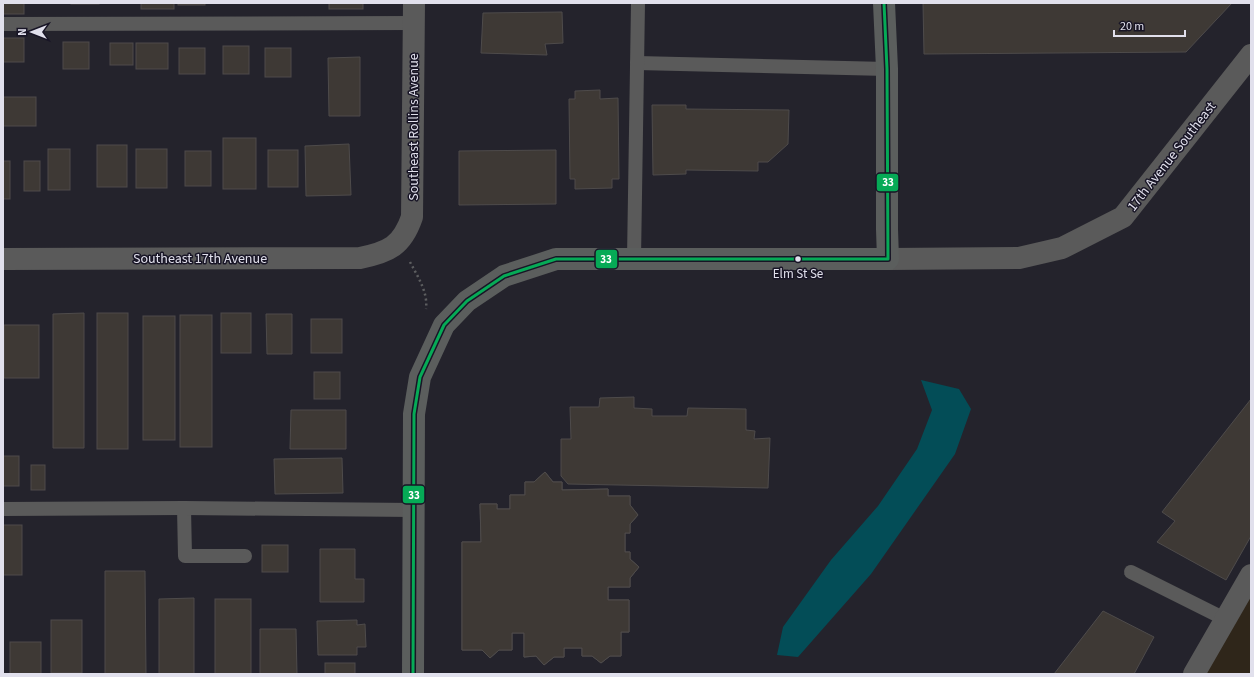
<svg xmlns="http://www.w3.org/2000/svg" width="1254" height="677" viewBox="0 0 1254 677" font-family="'Source Sans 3',sans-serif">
<rect width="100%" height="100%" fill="#24232c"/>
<polygon fill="#2f261a" points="1251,575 1251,674 1194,674"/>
<polygon fill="#034d57" points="921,380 959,389 971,409 955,454 871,574 798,657 777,655 783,627 831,560 878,506 917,449 932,410"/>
<g fill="#3e3935" stroke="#4e4b4b" fill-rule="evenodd">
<rect x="3" y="3" width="21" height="11"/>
<rect x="71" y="3" width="28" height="1"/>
<rect x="141" y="3" width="33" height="6"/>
<rect x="178" y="3" width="27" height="2"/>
<rect x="329" y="3" width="34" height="6"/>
<polygon points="923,3 1232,3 1186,52 924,54"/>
<polygon points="562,12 563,43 545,44 547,55 481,53 483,13"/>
<rect x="3" y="38" width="21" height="24"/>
<rect x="63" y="42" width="26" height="27"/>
<rect x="110" y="43" width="23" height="22"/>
<rect x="136" y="43" width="32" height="26"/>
<rect x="223" y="46" width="26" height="28"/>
<rect x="179" y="48" width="26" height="26"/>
<rect x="265" y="48" width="26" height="29"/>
<polygon points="360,57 360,116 329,116 328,58"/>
<polygon points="600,90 600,99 618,98 619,179 612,179 612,188 575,189 575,179 570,179 569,99 575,99 575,91"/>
<rect x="3" y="97" width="33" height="29"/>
<polygon points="652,105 686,105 686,109 789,110 788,144 768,162 758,162 758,171 686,170 686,174 653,175"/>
<rect x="223" y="138" width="33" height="51"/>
<polygon points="349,144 351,195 306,196 305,146"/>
<rect x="97" y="145" width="30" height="42"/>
<rect x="48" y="149" width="22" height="41"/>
<rect x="136" y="149" width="31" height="39"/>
<rect x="268" y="150" width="30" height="37"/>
<polygon points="556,150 556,204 459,205 459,151"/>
<rect x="185" y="151" width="26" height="35"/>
<rect x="3" y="161" width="7" height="38"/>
<rect x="24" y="161" width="16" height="30"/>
<polygon points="84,313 84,448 53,448 53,314"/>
<rect x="97" y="313" width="31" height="136"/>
<rect x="221" y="313" width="30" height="40"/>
<polygon points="266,314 292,314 292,354 267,354"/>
<rect x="180" y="315" width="32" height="132"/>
<rect x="143" y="316" width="32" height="124"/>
<rect x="311" y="319" width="31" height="34"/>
<rect x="4" y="325" width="35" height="53"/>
<rect x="314" y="372" width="26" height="27"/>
<polygon points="634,397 634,408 652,409 652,416 687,416 688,408 746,409 746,430 755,431 754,439 770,438 768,488 568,484 561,476 561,439 571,439 570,407 599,407 600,398"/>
<polygon points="1251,399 1251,536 1226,580 1157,542 1175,521 1162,512"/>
<polygon points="291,410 346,410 346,449 290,449"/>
<rect x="3" y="456" width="16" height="30"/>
<polygon points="342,458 343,493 275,494 274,459"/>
<rect x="31" y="465" width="14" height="25"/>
<path d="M545,472L553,482H562V490L608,489V496H630V505L638,515L630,524V533H625V552H630V559L639,567L630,578V587H608V600H629V632H621V656H610L601,663L592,656H582V648H564V657H554L544,665L536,656L524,657V633H512V650H499L490,658L482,650H462V542H481L480,504H497V509H510V495H525V482H534ZM530,542H565L569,545V590L564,594L521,593L517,590V555L521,554L527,549Z"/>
<polygon points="545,472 553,482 562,482 562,490 608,489 608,496 630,496 630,505 638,515 630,524 630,533 625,533 625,552 630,552 630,559 639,567 630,578 630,587 608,587 608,600 629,600 629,632 621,632 621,656 610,656 601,663 592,656 582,656 582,648 564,648 564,657 554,657 544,665 536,656 524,657 524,633 512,633 512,650 499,650 490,658 482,650 462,650 462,542 481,542 480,504 497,504 497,509 510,509 510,495 525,495 525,482 534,482"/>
<rect x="3" y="525" width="19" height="50"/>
<rect x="262" y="545" width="26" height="27"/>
<polygon points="320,549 355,549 355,579 364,579 364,602 320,602"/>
<polygon points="105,571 145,571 146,674 105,674"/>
<polygon points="194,598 194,674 159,674 159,599"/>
<rect x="215" y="599" width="36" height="75"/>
<polygon points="1103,611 1154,637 1134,674 1054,674"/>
<rect x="51" y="620" width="31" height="53"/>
<polygon points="357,620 357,625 365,624 366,647 357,647 357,655 318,655 317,621"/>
<polygon points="260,629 296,629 297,674 260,674"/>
<rect x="10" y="642" width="31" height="32"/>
<rect x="325" y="663" width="30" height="11"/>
</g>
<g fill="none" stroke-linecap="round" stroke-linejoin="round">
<path stroke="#5d5e60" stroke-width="2.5" stroke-dasharray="2 3" stroke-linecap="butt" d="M410,262C418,277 428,292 426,309"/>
<g stroke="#5a5a5a" stroke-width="14">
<polyline points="3,24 414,23"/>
<polyline points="637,63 887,69"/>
<polyline points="634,259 638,3"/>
<polyline points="184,508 185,556 245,556"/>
<polyline points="3,509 184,508 414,510"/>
<polyline points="1131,572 1225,619"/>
</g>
<g stroke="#5a5a5a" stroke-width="22">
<path d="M3,259L360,258C389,252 402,246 412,217L414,3"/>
<polyline points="888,259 1019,258 1062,248 1123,217 1251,55"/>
<polyline points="1194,674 1251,575"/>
</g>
<polyline stroke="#5b5e5d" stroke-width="22" points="413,674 414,414 420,377 444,325 467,301 504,276 556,259 888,259 887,229 887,69 884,3"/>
<defs>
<polyline id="bus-1" points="413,674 414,414 420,377 444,325 467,301 504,276 556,259 888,259 887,69 884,3"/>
</defs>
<use href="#bus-1" stroke="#181526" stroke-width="6"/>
<use href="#bus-1" stroke="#06aa56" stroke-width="3"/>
</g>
<circle fill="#e1e0ec" stroke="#181526" stroke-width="1.5" cx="798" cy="259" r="3.5"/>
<g text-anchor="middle" stroke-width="3" stroke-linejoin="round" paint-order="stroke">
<g font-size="13" fill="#e1e0ec" stroke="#181526">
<text x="798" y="278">Elm St Se</text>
</g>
<g font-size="14" fill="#e1e0ec" stroke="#181526">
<text transform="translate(413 127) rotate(-90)" y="5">Southeast Rollins Avenue</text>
<text transform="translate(1171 156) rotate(-52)" y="5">17th Avenue Southeast</text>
<text x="200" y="263">Southeast 17th Avenue</text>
</g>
</g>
<g stroke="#181526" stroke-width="1.5">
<rect x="876" y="173" width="23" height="19" rx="4" fill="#06aa56"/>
<rect x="595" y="249" width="23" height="20" rx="4" fill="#06aa56"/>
<rect x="402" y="485" width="23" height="19" rx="4" fill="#06aa56"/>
</g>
<g font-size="11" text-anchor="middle" font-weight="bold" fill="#fff">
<text x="888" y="186">33</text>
<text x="606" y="263">33</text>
<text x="414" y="499">33</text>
</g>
<rect width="1254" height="677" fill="none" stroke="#e1e0ec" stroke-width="8"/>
<g transform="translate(32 32) rotate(270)" stroke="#181526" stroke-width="3" paint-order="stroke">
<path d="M0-3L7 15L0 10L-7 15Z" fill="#e1e0ec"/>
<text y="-6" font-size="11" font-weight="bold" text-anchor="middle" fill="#e1e0ec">N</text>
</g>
<path d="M1114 30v6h71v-6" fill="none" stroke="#e1e0ec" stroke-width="2"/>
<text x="1120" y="30" font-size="12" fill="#e1e0ec" stroke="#181526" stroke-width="3" paint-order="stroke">20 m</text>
</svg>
